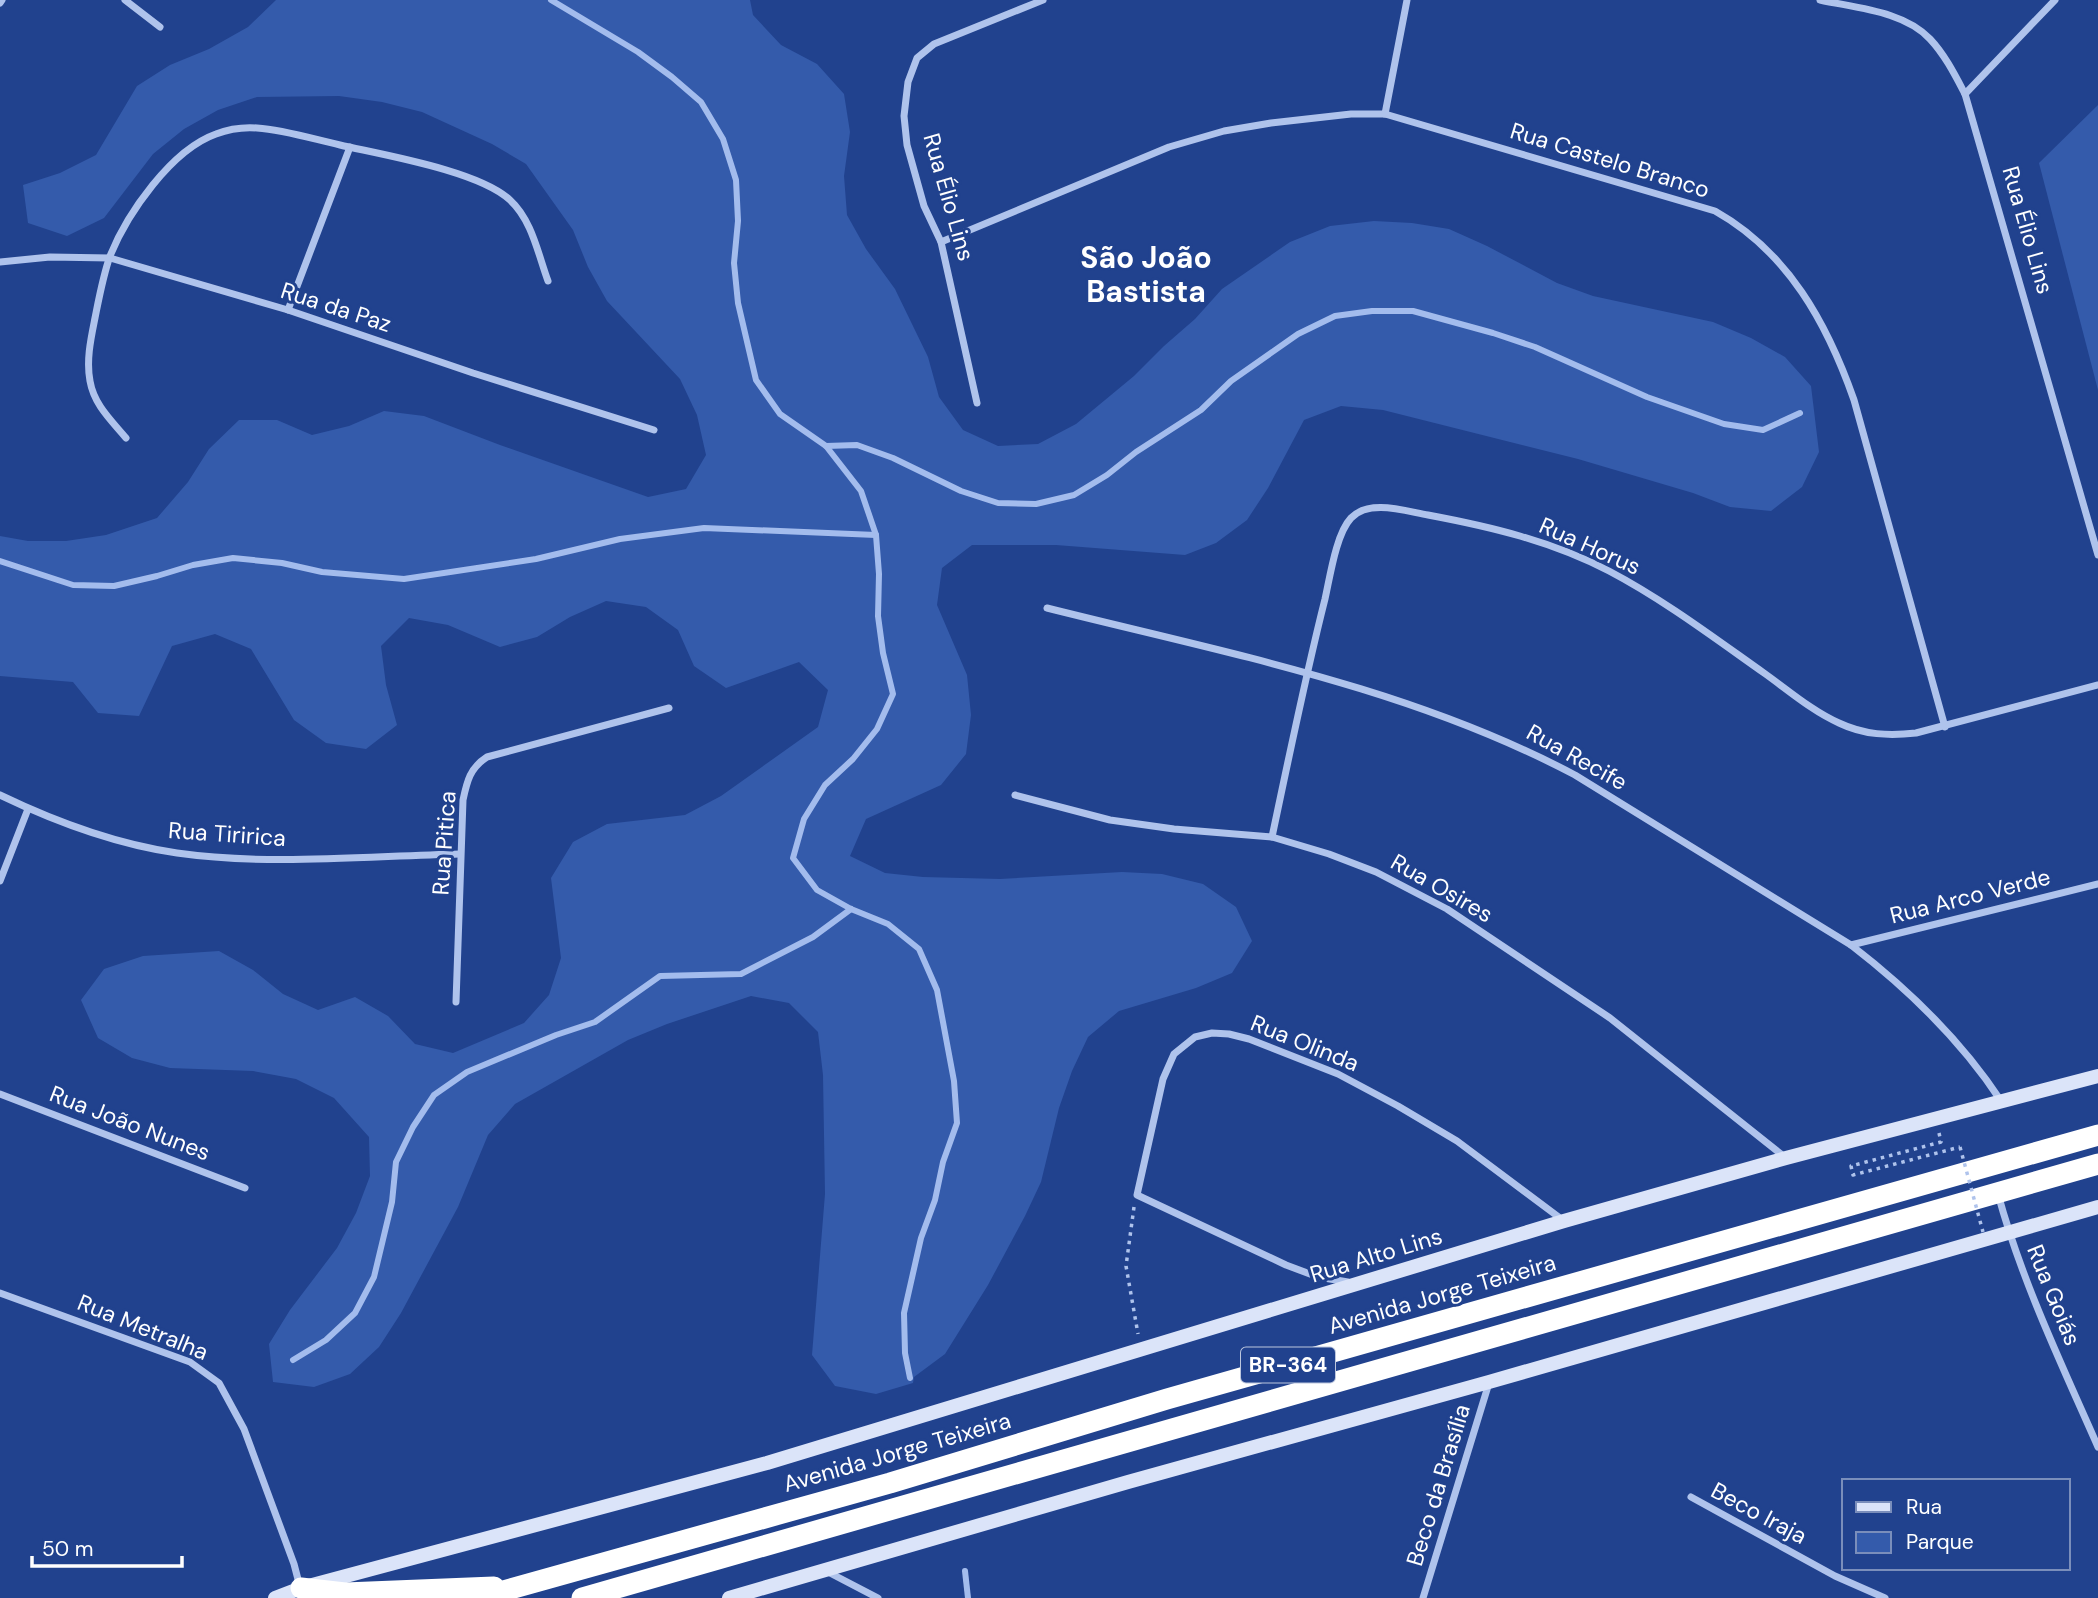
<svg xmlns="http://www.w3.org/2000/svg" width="2098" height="1598" viewBox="0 0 2098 1598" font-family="'DM Sans',sans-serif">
<rect width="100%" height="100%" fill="#21428e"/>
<g fill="#345bab">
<polygon points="276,0 750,0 753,15 781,45 817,64 844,94 850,132 844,176 847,215 866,249 895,289 928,357 939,397 963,430 998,446 1038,444 1076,424 1134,376 1164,346 1195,319 1222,289 1290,242 1330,226 1374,221 1412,223 1449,229 1487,246 1557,283 1593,296 1713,322 1751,338 1785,357 1811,386 1819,452 1802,487 1771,511 1730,507 1693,493 1578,459 1383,410 1341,406 1304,420 1268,488 1247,520 1216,543 1185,555 1056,545 972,545 942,568 937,605 967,675 971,715 966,754 941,785 866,819 850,856 885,873 923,877 1000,879 1122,872 1162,874 1203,884 1236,907 1252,941 1232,973 1196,988 1119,1011 1088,1037 1072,1071 1059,1108 1041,1182 1025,1216 988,1285 945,1354 914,1377 913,1383 876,1394 835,1386 812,1355 825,1194 823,1075 818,1032 789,1003 751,996 667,1024 628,1040 515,1104 488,1135 458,1207 401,1313 379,1347 350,1374 314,1387 273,1382 269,1344 290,1310 337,1248 356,1213 370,1176 369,1137 334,1098 296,1079 253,1071 170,1068 132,1058 98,1038 81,1000 104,969 143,956 219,951 253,970 283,994 318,1010 355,997 388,1016 415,1044 453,1053 524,1023 549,995 561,958 551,878 573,842 607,824 685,815 721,796 818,727 828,690 799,662 726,688 694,666 678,630 646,607 606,601 570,617 537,637 500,647 448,625 409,618 381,646 386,685 397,725 366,749 326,743 294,720 251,649 215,634 172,646 139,716 98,713 73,682 0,676 0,536 28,541 66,541 106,535 157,518 188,482 209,449 239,420 277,420 312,435 349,426 384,411 424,416 500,445 648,497 686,489 706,455 697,415 680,379 607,301 588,267 573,230 526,164 492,144 422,112 382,102 339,96 257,97 218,110 184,129 153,154 104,218 67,236 28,223 23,185 60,173 96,155 137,86 170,65 209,49 248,27"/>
<polygon points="2098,105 2098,390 2039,163"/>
</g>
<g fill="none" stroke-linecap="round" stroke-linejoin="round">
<g stroke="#a3bced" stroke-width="6">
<polyline points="551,0 638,52 672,77 701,102 723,139 736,180 738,221 734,263 738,303 756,380 780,414 826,446 861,491 876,535 879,574 878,616 883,653 893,694 877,729 853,759 825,785 804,819 793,858 817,890 851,909 888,924 919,949 937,990 954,1081 957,1123 943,1162 935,1200 921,1238 904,1313 905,1353 910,1378"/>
<polyline points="826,446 857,445 893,458 961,491 998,503 1036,504 1074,495 1107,475 1136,452 1201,410 1231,381 1298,334 1335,316 1372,311 1413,311 1493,333 1535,347 1647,397 1724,424 1763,430 1800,413"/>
<polyline points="0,561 73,585 114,586 157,576 193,565 233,558 282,563 322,572 404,579 536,559 620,539 704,528 876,535"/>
<polyline points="293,1360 326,1340 355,1313 374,1277 392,1202 396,1162 413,1127 434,1095 467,1072 556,1035 595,1022 660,976 741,974 813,937 851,909"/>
<polyline points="965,1571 968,1598"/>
</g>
<g stroke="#afc3ec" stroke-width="3.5" stroke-dasharray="3.5 5" stroke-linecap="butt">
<polyline points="1939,1133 1941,1142 1851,1166 1853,1175 1960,1147"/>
<polyline points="1134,1207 1126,1266 1138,1334"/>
</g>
<g stroke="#afc3ec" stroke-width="7">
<polyline points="125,0 160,27"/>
<path d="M1820,0C1856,8 1904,11 1930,39C1945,55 1955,75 1965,94L2098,555"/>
<polyline points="0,3 2,0"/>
<polyline points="1965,94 2055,0"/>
<polyline points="1385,114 1407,0"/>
<path d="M941,242L1169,147L1224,131L1271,123L1351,114H1385L1715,211C1788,252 1827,323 1854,400L1945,727"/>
<polyline points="0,262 50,257 110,258 288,310 473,373 654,430"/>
<polyline points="288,310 350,147"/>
<polyline points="977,403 941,242 924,206 907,145 904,116 908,82 917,58 934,44 1043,0"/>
<path d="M126,438C112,421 94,405 90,381C86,360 91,338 95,318C99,298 103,276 110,256C127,214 171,150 216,134C229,129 243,127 257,128C285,130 313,139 340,145C384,155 479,171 510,200C532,220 538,254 548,281"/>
<path d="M1047,608C1226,653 1411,688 1575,775L1851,945C1908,989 1961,1040 2001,1101"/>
<path d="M0,795C56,822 115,844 177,853C269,866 367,856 460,854"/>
<polyline points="1015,795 1110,820 1174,829 1272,837 1329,854 1376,872 1447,909 1610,1018 1786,1158"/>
<path d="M1272,837C1289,757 1305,678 1325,599C1330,577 1336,534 1351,518C1369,499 1405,511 1428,515C1492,527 1551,541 1609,571C1664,600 1713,637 1764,673C1788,690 1812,711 1839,723C1864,735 1889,736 1916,733L2098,685"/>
<polyline points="0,881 28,809"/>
<polyline points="1851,945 2098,884"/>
<path d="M456,1002L463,800C467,781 470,768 487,757L669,708"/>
<polyline points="0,1094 245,1188"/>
<path d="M1998,1194C2022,1282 2062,1365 2098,1447"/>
<polyline points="1348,1282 1318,1277 1286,1265 1137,1195 1163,1079 1174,1054 1195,1037 1212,1033 1229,1034 1249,1039 1338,1074 1398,1106 1457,1141 1564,1221"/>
<polyline points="0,1293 190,1362 219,1383 244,1429 294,1564 300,1587"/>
<polyline points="1691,1497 1835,1576 1885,1598"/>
<polyline points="828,1572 878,1598"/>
<polyline points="1423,1598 1489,1383"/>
</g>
<g stroke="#dbe4f9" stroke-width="14">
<polyline points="275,1598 301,1588 767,1463 1564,1221 1786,1158 2098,1076"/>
<polyline points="729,1598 1128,1482 1489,1382 2098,1207"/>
</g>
<g stroke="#fff" stroke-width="21">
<polyline points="301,1588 345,1593 494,1587"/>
<polyline points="478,1598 890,1483 1167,1399 2098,1135"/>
<polyline points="582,1598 2098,1164"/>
</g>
<polyline stroke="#afc3ec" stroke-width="3.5" stroke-dasharray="3.5 5" stroke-linecap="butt" points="1960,1147 1983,1232"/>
</g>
<g text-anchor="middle" stroke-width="6" stroke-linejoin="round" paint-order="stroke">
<rect fill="#21428e" stroke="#bcc6dd" stroke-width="2" x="1241" y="1347.5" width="94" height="35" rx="5"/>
<g font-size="21" font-weight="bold" fill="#fff">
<text x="1288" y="1372">BR-364</text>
</g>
<g font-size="23" fill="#fff" stroke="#21428e">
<text transform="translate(1610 160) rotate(17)" y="8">Rua Castelo Branco</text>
<text transform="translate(949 197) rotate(74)" y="8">Rua Élio Lins</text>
<text transform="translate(2028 230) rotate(74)" y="8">Rua Élio Lins</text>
<text transform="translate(336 307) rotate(18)" y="8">Rua da Paz</text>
<text transform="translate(1590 546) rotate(24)" y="8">Rua Horus</text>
<text transform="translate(1577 757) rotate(29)" y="8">Rua Recife</text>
<text transform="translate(227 834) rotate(4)" y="8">Rua Tiririca</text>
<text transform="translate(444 843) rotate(-86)" y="8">Rua Pitica</text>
<text transform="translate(1442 888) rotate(30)" y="8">Rua Osires</text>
<text transform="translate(1970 896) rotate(-14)" y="8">Rua Arco Verde</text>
<text transform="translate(1305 1043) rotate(22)" y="8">Rua Olinda</text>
<text transform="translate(130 1123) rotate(21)" y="8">Rua João Nunes</text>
<text transform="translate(1376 1255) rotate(-17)" y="8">Rua Alto Lins</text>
<text transform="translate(1442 1294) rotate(-16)" y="8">Avenida Jorge Teixeira</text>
<text transform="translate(2054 1295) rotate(68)" y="8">Rua Goiás</text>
<text transform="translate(143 1327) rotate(22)" y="8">Rua Metralha</text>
<text transform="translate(897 1452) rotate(-16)" y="8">Avenida Jorge Teixeira</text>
<text transform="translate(1438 1485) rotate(-73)" y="8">Beco da Brasília</text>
<text transform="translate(1759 1513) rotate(28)" y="8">Beco Iraja</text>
</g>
<g font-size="30" font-weight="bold" fill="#fff" stroke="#21428e">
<text x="1146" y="268">São João<tspan x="1146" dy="34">Bastista</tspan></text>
</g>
</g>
<rect x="1842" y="1479" width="228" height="91" fill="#21428e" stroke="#7a8ebb" stroke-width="2"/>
<rect x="1856" y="1502" width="35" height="10" fill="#dbe4f9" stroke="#7a8ebb" stroke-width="2"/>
<text x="1906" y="1514" font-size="21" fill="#ffffff">Rua</text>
<rect x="1856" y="1532" width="35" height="21" fill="#345bab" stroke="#7a8ebb" stroke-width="2"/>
<text x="1906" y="1549" font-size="21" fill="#ffffff">Parque</text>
<path d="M32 1556v10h150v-10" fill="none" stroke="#ffffff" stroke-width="3.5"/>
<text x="42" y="1556" font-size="21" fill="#ffffff" stroke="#21428e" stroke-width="5" paint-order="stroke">50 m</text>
</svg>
